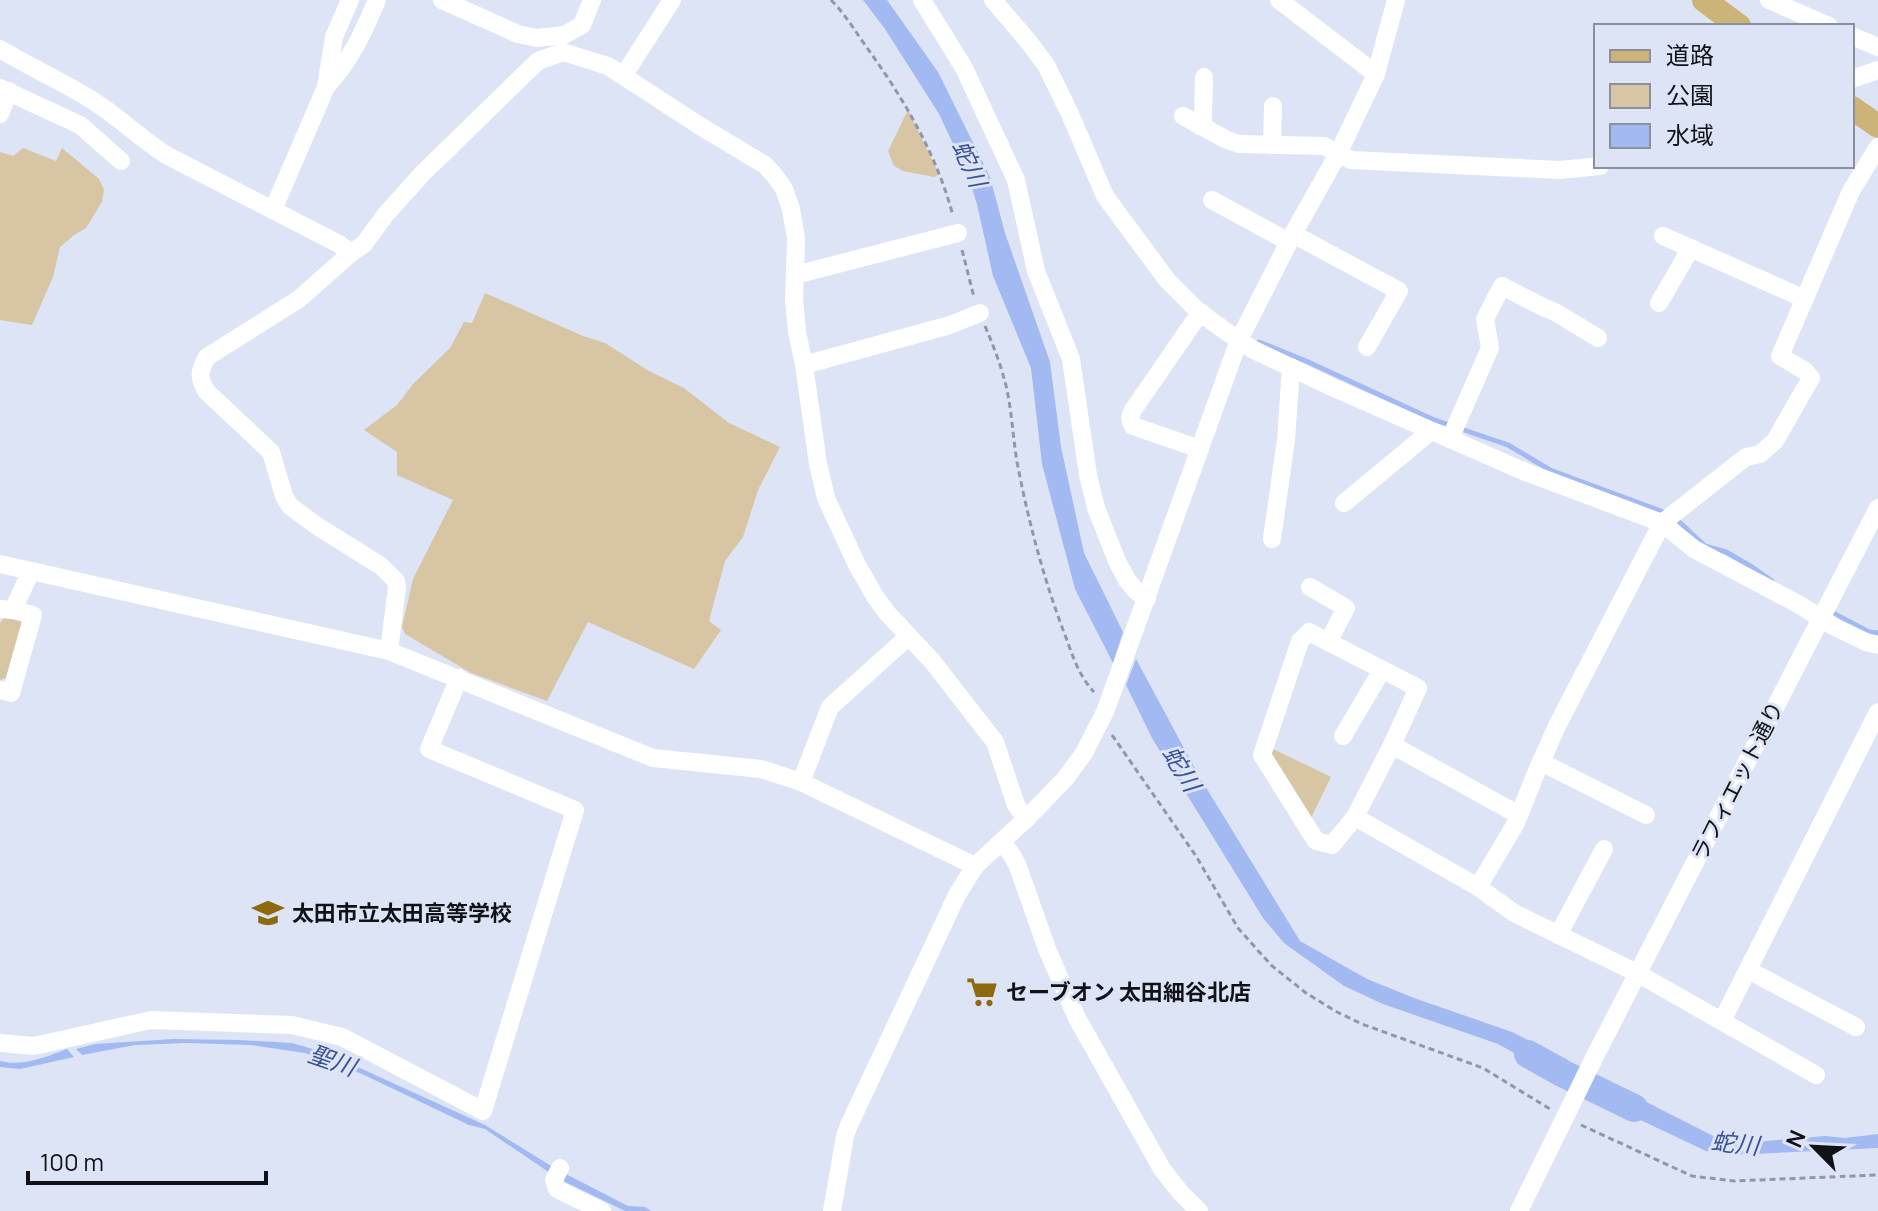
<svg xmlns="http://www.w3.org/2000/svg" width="1878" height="1211" viewBox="0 0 1878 1211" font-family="Manrope,'Noto Sans JP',sans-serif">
<rect width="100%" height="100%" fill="#dde4f5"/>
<g fill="#d8c5a3">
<polygon points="908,110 939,174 934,177 903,171 894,166 888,151"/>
<polygon points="23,148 56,161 62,148 99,179 104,190 102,202 86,228 74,235 60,247 53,277 32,325 0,320 0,152 13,156"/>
<polygon points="485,293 583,336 605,343 649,371 684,388 729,423 780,447 758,490 743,537 725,561 709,621 721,630 694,669 588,622 547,701 471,673 405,634 402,627 413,579 453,500 397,475 397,452 364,430 397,405 413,384 450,348 464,322 472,323"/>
<polygon points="5,616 20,620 24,626 6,678 0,680 0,623"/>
<polygon points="1265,745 1331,777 1307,826"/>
</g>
<g fill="#a2b9f2">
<polygon points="863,0 887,0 938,72 990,177 1005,233 1050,362 1061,447 1084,553 1123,632 1113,663 1075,589 1042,464 1031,368 993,276 977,204 967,173 939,114 885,29"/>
<polygon points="1136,659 1199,776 1300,941 1367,979 1414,998 1512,1032 1568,1060 1559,1078 1498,1044 1383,1004 1344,986 1284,943 1263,918 1152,738 1126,685"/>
<polygon points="173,1039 240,1040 292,1043 327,1053 485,1125 556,1169 553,1175 485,1129 469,1125 362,1074 305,1053 250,1045 187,1043 135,1045 82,1055 76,1049 95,1044"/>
<path d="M67,1049L74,1057L20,1069L0,1067V1061C24,1067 45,1057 67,1049Z"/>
<polygon points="1607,1082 1729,1144 1825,1136 1845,1138 1878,1134 1878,1148 1733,1155 1706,1151 1598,1100"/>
<polygon points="562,1172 628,1206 645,1207 651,1211 625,1211 559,1179"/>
</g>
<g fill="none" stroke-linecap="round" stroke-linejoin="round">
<g stroke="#a2b9f2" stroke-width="5">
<polyline points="1259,342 1306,361 1432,419 1508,445 1550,470 1666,513"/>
<polyline points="1675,518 1705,546 1726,552 1752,567 1772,581"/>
<polyline points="1831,612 1869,632 1878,633"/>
</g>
<polyline stroke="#a2b9f2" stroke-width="28" points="1528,1054 1562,1073 1634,1108"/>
<g stroke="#9197a4" stroke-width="3" stroke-dasharray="6 4" stroke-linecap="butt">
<path d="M831,0C844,13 854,29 865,45C902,96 937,154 953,216"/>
<polyline points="962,250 974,297"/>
<path d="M985,326C994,347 1002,368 1007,390C1012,414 1013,438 1017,462C1028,519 1042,573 1062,627C1071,650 1077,674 1094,692"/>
<polyline points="1112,735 1196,856 1238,928 1271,965 1306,993 1337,1012 1362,1024 1483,1068 1550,1109"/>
<polyline points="1581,1125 1692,1176 1734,1181 1878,1175"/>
</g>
<g stroke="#fff" stroke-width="18">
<polyline points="442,0 518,34 537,38 564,35 582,25 592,0"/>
<polyline points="922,0 964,68 1016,180 1036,271 1071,359 1088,475 1096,508 1117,561 1127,580 1136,591 1147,599"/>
<polyline points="993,0 1028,41 1046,65 1070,114 1105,196 1167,280 1198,311 1224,330 1252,349 1332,387 1523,471 1662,523 1694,549 1798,604 1835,627 1866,642 1878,645"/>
<polyline points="1279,0 1376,74"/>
<polyline points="1769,0 1829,26"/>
<polyline points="1852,36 1878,47"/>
<path d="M0,49C28,66 59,80 87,97C116,114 139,138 168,156L339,244L351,253"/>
<polyline points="624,75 672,0"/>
<polyline points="1852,79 1878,70"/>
<path d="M326,87C351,60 363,33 377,0"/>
<polyline points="0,88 80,125 121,161"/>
<polyline points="0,114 9,91"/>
<polyline points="1183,116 1227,140 1239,144 1324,146 1351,160 1560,170 1600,166"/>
<polyline points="1200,126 1203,121 1204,77"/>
<polyline points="1272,145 1273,106"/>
<polyline points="1212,200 1289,242"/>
<polyline points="273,210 326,87 334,37 350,0"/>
<polyline points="1293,234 1399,291 1367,347"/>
<polyline points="1663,236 1805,299"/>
<polyline points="795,275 958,233"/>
<polyline points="1659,303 1691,248"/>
<polyline points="804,365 950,325 980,313"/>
<polyline points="1450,439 1490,348 1485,319 1502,286 1543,307 1555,312 1598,338"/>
<path d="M1200,449L1133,426C1129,420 1130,416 1133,410L1193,323L1202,313"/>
<polyline points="1344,503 1431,431"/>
<polyline points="1272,539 1286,440 1291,367"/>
<polyline points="0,564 389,651 653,758 761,769 801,782 975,866"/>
<polyline points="1310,587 1346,608 1328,642"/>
<polyline points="0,609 13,610 33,615 11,693 0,690"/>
<polyline points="13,610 31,571"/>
<path d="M389,651L397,588L396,581L381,566L317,526L290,506L284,496L271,452L207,392C198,378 199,371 207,357L299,299L351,253L364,244L386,214L422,174L538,61L563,52L608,66L700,126L765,165L775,176L784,189L791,209L796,238L794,300L797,332L804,365L818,464L826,498L857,565L876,598L888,614L932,661L995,742L1016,805L1026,819"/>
<polyline points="1343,736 1382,670"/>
<polyline points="1541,762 1646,815"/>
<polyline points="801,782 830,707 909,636"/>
<polyline points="1355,817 1332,845 1316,841 1262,755 1300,641 1309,632 1418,688 1392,745"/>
<polyline points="1001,843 1010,852 1017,864 1047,949 1077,1018 1162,1169 1180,1192 1199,1211"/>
<polyline points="1478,887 1355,817 1392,745 1519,815"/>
<polyline points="1558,935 1604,849"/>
<polyline points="1748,970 1856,1027"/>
<polyline points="1722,1021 1878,712"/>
<polyline points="0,1043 34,1046 151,1020 292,1025 342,1037 483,1111 575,810 429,749 459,678"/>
<polyline points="1816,1075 1637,973 1514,913 1478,887 1516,823 1536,773 1557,726 1662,523 1746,457 1760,454 1775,441 1811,378 1805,371 1780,356 1851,191 1878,147"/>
<polyline points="560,1168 554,1180 557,1189 602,1211"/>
<polyline points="832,1211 845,1136 849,1125 957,895 975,866 1026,819 1065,779 1084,753 1105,712 1239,340 1293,234 1338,154 1376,74 1396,0"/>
<polyline points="1519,1211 1596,1054 1878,508"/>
</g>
<g stroke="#ccb377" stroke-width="24">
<polyline points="1704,0 1739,26"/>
<polyline points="1852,108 1878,126"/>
</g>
</g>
<defs>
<symbol id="school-bare" viewBox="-9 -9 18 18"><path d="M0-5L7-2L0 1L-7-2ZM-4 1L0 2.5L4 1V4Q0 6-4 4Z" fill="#8e690d" stroke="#dde4f5" stroke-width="2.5" paint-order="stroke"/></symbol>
<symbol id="supermarket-bare" viewBox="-9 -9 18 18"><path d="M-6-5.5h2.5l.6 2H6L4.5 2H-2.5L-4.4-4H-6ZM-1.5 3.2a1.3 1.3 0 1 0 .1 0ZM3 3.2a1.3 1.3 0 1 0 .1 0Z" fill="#8e690d" stroke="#dde4f5" stroke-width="2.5" paint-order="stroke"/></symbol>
</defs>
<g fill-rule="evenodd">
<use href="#school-bare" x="246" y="891" width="44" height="44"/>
<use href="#supermarket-bare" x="960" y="970" width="44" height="44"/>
</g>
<g text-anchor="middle" stroke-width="6" stroke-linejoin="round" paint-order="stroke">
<g font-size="22" fill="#101218" stroke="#dde4f5">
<text transform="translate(1737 781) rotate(-63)" y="8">ラフィエット通り</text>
</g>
<g font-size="22" font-weight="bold" fill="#101218" stroke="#dde4f5" text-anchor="start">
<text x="292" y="921">太田市立太田高等学校</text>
<text x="1006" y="1000">セーブオン 太田細谷北店</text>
</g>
<g font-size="24" font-style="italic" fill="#3a5296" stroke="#dde4f5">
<text transform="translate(969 164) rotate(66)" y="8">蛇川</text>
<text transform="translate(1181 769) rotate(59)" y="8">蛇川</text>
<text transform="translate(332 1061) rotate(19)" y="8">聖川</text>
<text transform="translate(1735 1144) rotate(6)" y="8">蛇川</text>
</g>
</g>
<rect x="1594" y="24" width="260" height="144" fill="#dde4f5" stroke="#8b909d" stroke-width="2"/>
<rect x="1610" y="50" width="40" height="12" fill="#ccb377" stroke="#8b909d" stroke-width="2"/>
<text x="1666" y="64" font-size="24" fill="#101218">道路</text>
<rect x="1610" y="84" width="40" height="24" fill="#d8c5a3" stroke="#8b909d" stroke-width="2"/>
<text x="1666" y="104" font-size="24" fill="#101218">公園</text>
<rect x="1610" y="124" width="40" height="24" fill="#a2b9f2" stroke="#8b909d" stroke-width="2"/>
<text x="1666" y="144" font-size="24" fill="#101218">水域</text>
<g transform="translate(1814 1147) rotate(294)" stroke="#dde4f5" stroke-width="6" paint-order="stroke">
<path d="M0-6L14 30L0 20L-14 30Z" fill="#101218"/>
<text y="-12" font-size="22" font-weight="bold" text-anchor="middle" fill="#101218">N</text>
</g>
<path d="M28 1171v12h238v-12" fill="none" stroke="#101218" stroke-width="4"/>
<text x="40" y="1171" font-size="24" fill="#101218" stroke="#dde4f5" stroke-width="6" paint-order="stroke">100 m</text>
</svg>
